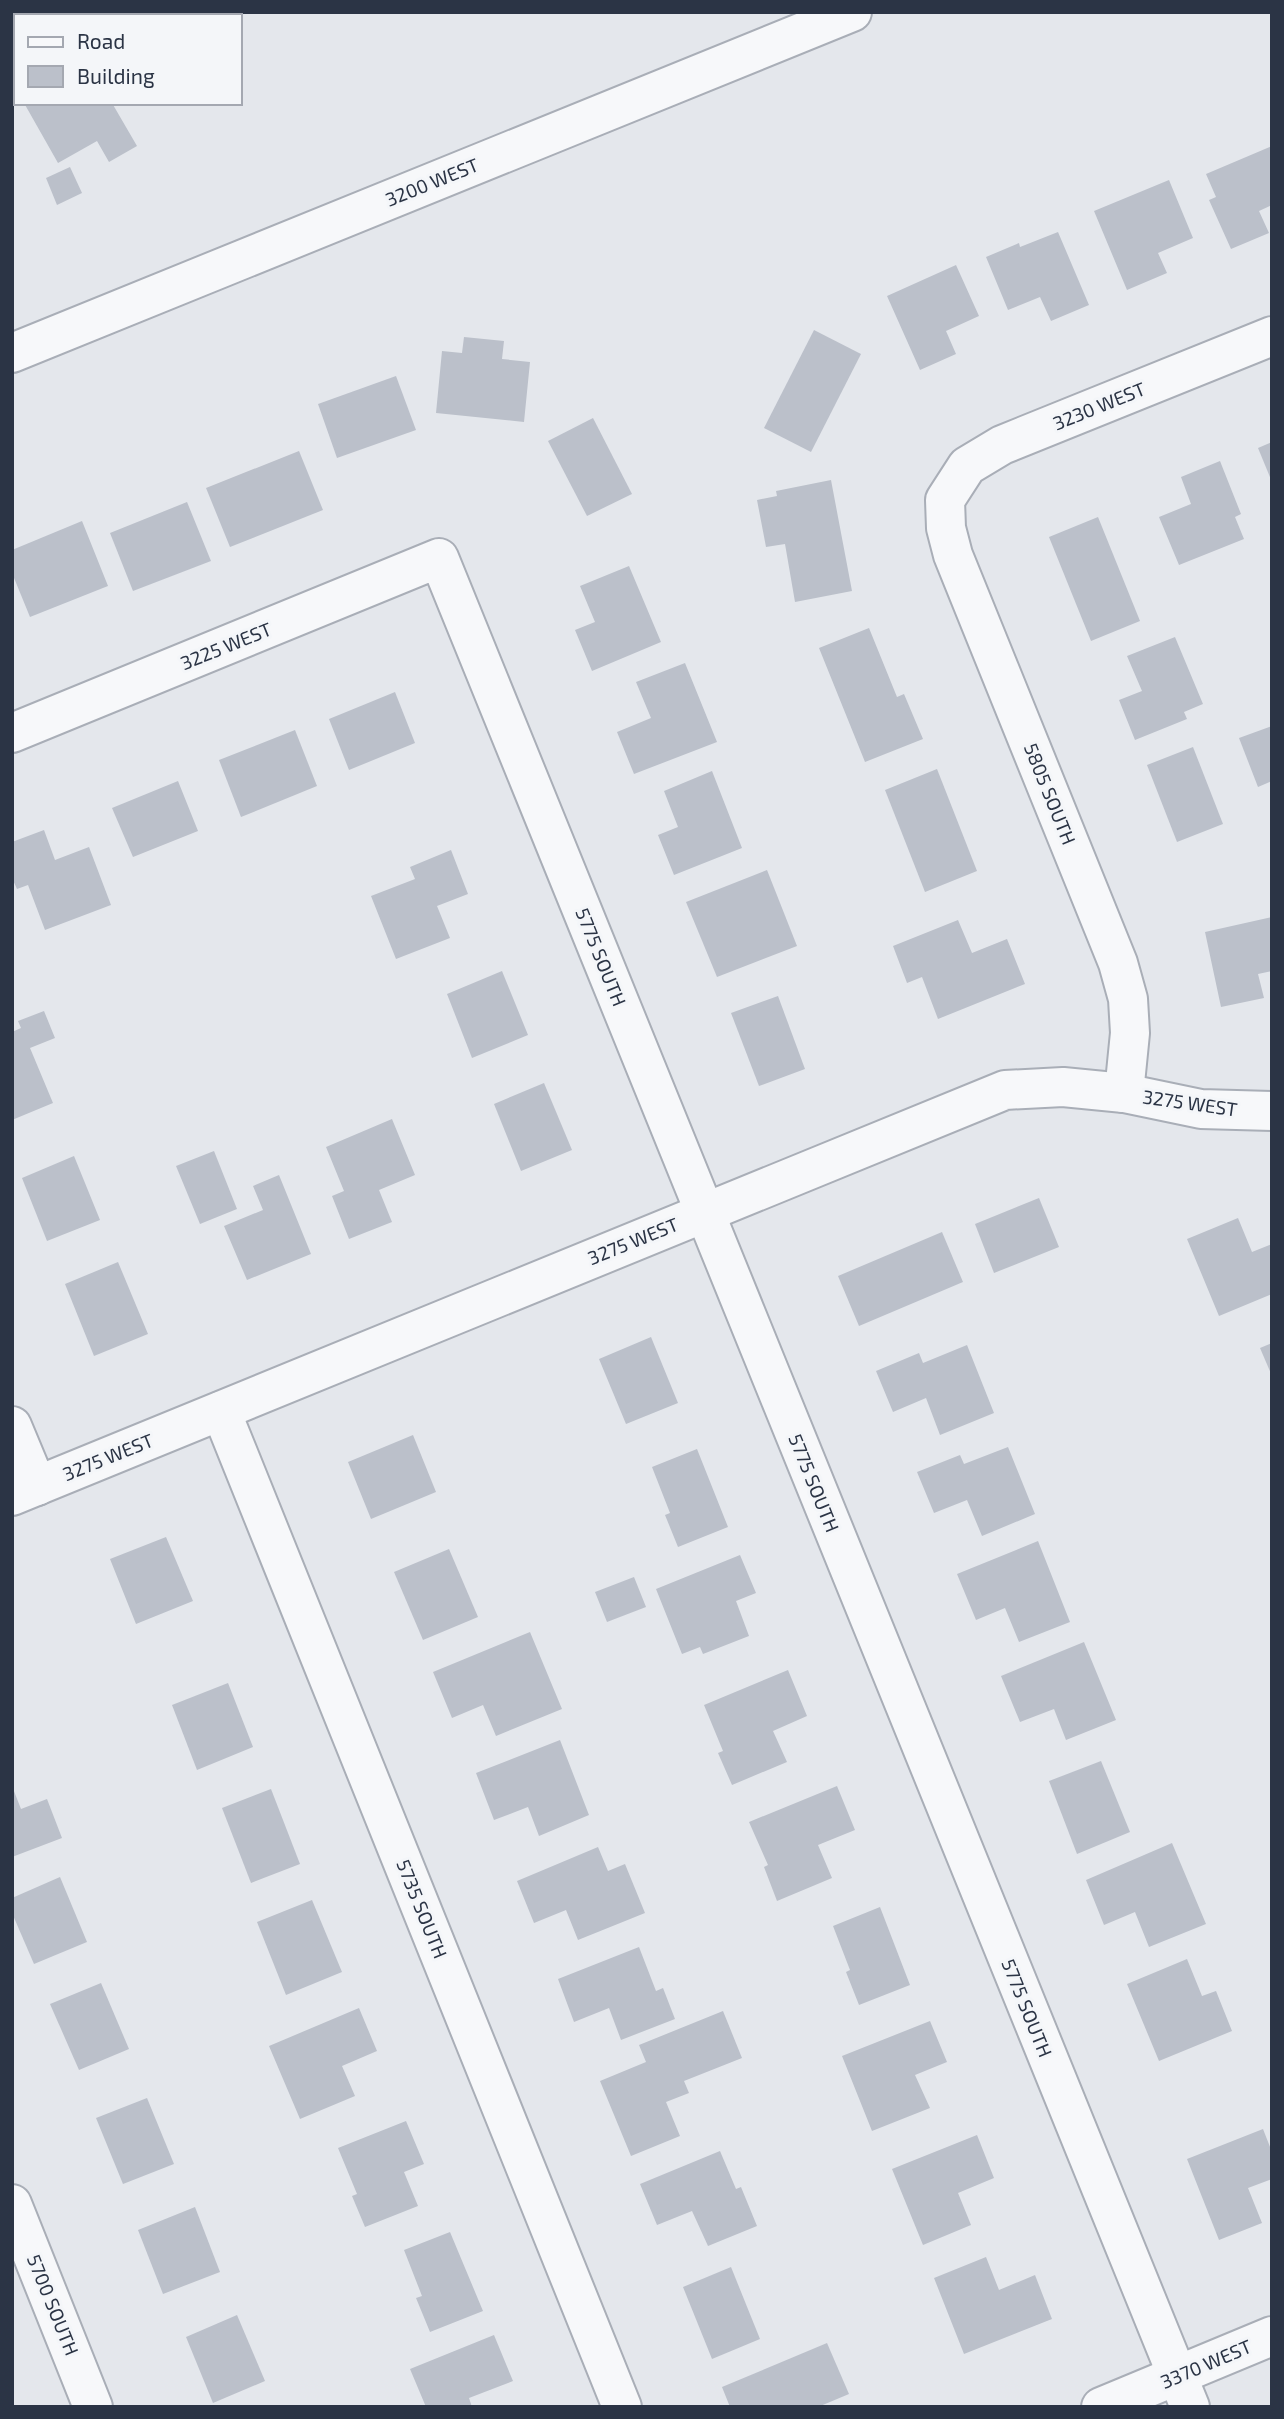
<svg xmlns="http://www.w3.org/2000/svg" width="1284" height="2419" viewBox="0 0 1284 2419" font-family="'Exo 2',sans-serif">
<rect width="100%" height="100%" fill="#e4e7ec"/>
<g fill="#bbc0ca">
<polygon points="126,12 214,12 212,16 124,16"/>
<polygon points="24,103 112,103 137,146 109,162 97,141 58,163"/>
<polygon points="1272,146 1272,205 1259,211 1269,233 1231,249 1209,200 1216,197 1206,174"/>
<polygon points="70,167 82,193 57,205 46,178"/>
<polygon points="1169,180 1193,238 1158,253 1167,273 1127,290 1094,211"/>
<polygon points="1058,232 1089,305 1051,321 1040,297 1008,310 986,257 1019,243 1020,247"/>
<polygon points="956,265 979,316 946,331 956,354 920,370 887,296"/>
<polygon points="814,330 861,354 811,452 764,428"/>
<polygon points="464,337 504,341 502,359 530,362 524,422 436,413 442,351 462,353"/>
<polygon points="396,376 416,430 337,458 318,404"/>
<polygon points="593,418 632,494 587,516 548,441"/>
<polygon points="1272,442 1272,482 1258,448"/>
<polygon points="299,451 323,510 230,547 206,488"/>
<polygon points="1220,461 1241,514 1235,517 1244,539 1179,565 1159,517 1191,504 1181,477"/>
<polygon points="831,480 852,591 795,602 785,544 766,547 757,500 777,496 776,491"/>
<polygon points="187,502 211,561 133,591 110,533"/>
<polygon points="1098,517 1140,621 1091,641 1049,537"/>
<polygon points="82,521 108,586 30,617 12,573 12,550"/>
<polygon points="629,566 661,642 592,671 575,630 595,622 580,586"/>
<polygon points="869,628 897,697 904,694 923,739 865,762 819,648"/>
<polygon points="1175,637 1203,704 1184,712 1187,719 1135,740 1119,700 1142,691 1127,656"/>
<polygon points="685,663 717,742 634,774 617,732 651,718 636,682"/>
<polygon points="395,692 415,743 349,770 329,719"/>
<polygon points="1272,726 1272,781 1258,787 1239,738"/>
<polygon points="295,730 317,786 241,817 219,760"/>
<polygon points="1193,747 1223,824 1177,842 1147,765"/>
<polygon points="937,769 977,871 925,892 885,790"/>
<polygon points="712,771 742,848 674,875 658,835 678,827 664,791"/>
<polygon points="178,781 198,831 133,857 112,808"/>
<polygon points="44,830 55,860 89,847 111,905 45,930 28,885 17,889 12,878 12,842"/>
<polygon points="451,850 468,894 437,906 450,938 396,959 371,896 415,879 410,867"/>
<polygon points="767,870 797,946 717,977 686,902"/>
<polygon points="1272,917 1272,971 1258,974 1264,998 1221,1007 1205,932"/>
<polygon points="958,920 972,953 1007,939 1025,984 938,1019 922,977 907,983 893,946"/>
<polygon points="502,971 528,1035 472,1058 447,994"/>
<polygon points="778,996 805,1069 759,1086 731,1013"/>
<polygon points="44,1011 55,1038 30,1048 53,1103 12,1120 12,1032 21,1028 18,1021"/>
<polygon points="544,1083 572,1150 521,1171 494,1104"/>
<polygon points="392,1119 415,1175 379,1190 392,1222 349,1239 332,1196 344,1191 326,1147"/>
<polygon points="214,1151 237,1209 200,1224 176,1166"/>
<polygon points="74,1156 100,1220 47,1241 22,1178"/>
<polygon points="279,1175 311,1254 247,1280 224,1226 263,1210 253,1186"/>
<polygon points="1039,1198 1059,1247 994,1273 975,1224"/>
<polygon points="1238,1218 1252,1252 1272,1244 1272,1294 1219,1316 1187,1239"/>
<polygon points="942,1232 963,1282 859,1326 838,1276"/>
<polygon points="118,1262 148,1334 94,1356 65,1284"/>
<polygon points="651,1337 678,1403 626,1424 599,1359"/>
<polygon points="1272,1343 1272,1376 1260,1348"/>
<polygon points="967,1345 994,1413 940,1435 926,1398 893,1412 876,1371 919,1353 923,1363"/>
<polygon points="413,1435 436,1492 371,1519 348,1462"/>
<polygon points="1008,1447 1035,1514 982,1536 967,1500 934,1513 917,1472 960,1455 964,1464"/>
<polygon points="697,1449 728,1527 678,1547 665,1515 670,1513 652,1467"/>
<polygon points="166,1537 193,1601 136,1624 110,1559"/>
<polygon points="1038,1541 1070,1622 1019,1642 1005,1608 976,1620 957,1574"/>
<polygon points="449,1549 478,1617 423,1640 394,1572"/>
<polygon points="740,1555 756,1593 736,1601 749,1636 703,1654 700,1647 682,1654 656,1589"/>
<polygon points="634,1577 646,1607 607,1622 595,1592"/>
<polygon points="530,1632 562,1709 496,1736 483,1705 452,1718 433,1672"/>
<polygon points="1084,1642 1116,1720 1066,1740 1054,1709 1020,1722 1001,1676"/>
<polygon points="788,1670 807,1716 773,1731 787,1762 732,1785 718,1753 723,1751 704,1705"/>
<polygon points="228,1683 253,1747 197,1770 172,1705"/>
<polygon points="560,1740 589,1815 539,1836 528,1807 494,1820 476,1773"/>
<polygon points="1101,1761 1130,1832 1077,1854 1049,1781"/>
<polygon points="12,1786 21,1809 47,1799 62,1838 12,1857"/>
<polygon points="837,1786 855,1830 818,1845 832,1878 777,1901 764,1867 768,1865 749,1822"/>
<polygon points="271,1789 300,1864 251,1883 222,1808"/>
<polygon points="1172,1843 1206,1924 1149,1947 1135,1912 1104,1925 1086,1880"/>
<polygon points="598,1847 608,1871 625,1864 645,1913 578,1940 566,1910 534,1923 517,1881"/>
<polygon points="60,1877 87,1942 34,1964 12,1913 12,1898"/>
<polygon points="312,1900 342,1972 286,1995 257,1922"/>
<polygon points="880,1907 910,1985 859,2005 846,1972 850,1970 833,1926"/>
<polygon points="639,1947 656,1991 663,1988 675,2019 621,2040 609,2008 574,2022 558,1979"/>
<polygon points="1187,1959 1202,1996 1216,1991 1232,2031 1159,2061 1127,1984"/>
<polygon points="101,1983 129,2049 79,2070 50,2004"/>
<polygon points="359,2008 377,2051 342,2066 355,2096 300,2119 269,2046"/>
<polygon points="723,2011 742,2058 684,2081 689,2093 666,2102 680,2136 631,2156 600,2081 646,2062 639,2045"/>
<polygon points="930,2021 947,2062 915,2075 930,2108 872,2131 842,2056"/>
<polygon points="147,2098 174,2164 123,2184 96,2118"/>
<polygon points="406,2121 424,2164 404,2172 418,2206 365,2227 352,2196 357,2194 338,2148"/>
<polygon points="1263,2129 1272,2152 1272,2179 1248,2188 1262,2223 1219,2240 1187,2159"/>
<polygon points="977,2135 994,2178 958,2193 971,2225 923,2245 892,2169"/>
<polygon points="720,2151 736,2189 741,2187 757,2226 708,2246 692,2211 657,2225 640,2184"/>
<polygon points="195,2207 220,2272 163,2294 138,2230"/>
<polygon points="450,2232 483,2311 430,2332 416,2298 422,2296 404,2250"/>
<polygon points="986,2257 999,2290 1035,2275 1052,2319 964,2354 934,2278"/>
<polygon points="731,2267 760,2339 712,2359 683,2287"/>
<polygon points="237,2315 265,2381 213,2403 186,2337"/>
<polygon points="494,2335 513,2381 469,2398 472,2407 426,2407 410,2369"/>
<polygon points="827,2343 849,2394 818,2407 730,2407 722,2387"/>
</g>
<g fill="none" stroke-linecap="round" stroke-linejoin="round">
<defs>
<g id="minor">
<polyline points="12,353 852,12"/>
<polyline points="12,733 439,558 1190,2407"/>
<polyline points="1124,1093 1130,1033 1128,999 1118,963 953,555 946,528 945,500 967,466 1002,445 1272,336"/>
<polyline points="221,1411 622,2407"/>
<polyline points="12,1426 37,1486"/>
<polyline points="12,1496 1005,1090 1063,1087 1124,1093 1201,1109 1272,1111"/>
<polyline points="12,2204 93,2407"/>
<polyline points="1101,2407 1272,2336"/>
</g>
</defs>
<use href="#minor" stroke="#a9aeb7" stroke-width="42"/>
<use href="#minor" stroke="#f7f8fa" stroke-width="38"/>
</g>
<g text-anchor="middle" stroke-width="6" stroke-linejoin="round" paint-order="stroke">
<g font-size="19" fill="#2b3445" stroke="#f4f6f9">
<text transform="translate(432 182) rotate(-22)" y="7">3200 WEST</text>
<text transform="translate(1099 406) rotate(-22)" y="7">3230 WEST</text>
<text transform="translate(226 646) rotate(-22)" y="7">3225 WEST</text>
<text transform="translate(1050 794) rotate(68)" y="7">5805 SOUTH</text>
<text transform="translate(601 957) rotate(68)" y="7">5775 SOUTH</text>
<text transform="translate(1190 1103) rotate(8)" y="7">3275 WEST</text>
<text transform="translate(633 1241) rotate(-22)" y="7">3275 WEST</text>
<text transform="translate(108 1457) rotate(-22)" y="7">3275 WEST</text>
<text transform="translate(814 1483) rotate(68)" y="7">5775 SOUTH</text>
<text transform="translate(422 1909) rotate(68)" y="7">5735 SOUTH</text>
<text transform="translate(1027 2008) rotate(68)" y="7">5775 SOUTH</text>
<text transform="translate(53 2305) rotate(68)" y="7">5700 SOUTH</text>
<text transform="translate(1206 2364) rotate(-23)" y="7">3370 WEST</text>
</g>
</g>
<rect width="1284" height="2419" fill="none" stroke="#2b3445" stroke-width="28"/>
<rect x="14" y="14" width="228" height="91" fill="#f4f6f9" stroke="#a4a8b1" stroke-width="2"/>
<rect x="28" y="37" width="35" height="10" fill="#f7f8fa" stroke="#a4a8b1" stroke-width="2"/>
<text x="77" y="49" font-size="21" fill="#2b3445">Road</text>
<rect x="28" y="66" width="35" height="21" fill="#bbc0ca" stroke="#a4a8b1" stroke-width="2"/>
<text x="77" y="84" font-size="21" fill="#2b3445">Building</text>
</svg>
